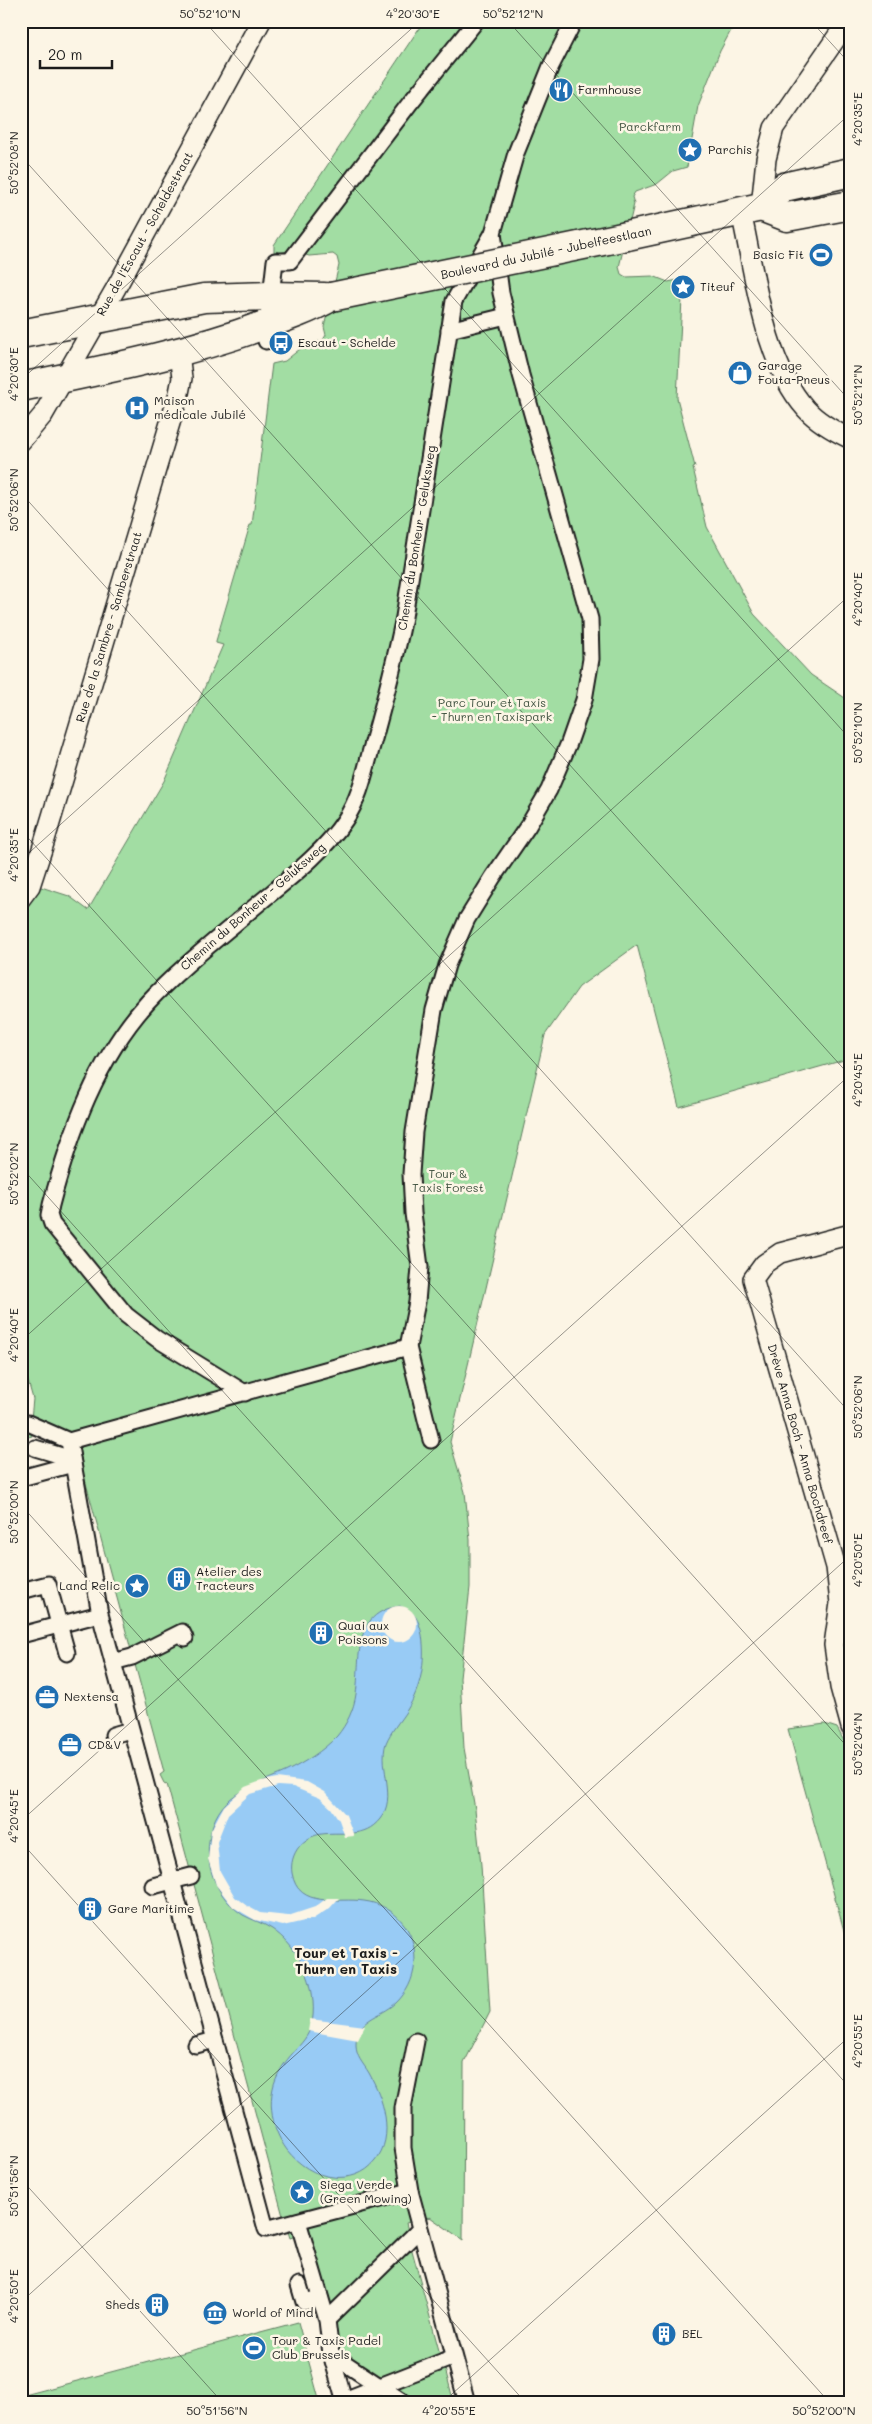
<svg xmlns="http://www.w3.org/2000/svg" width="872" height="2424" viewBox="0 0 872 2424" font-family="Mali,sans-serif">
<rect width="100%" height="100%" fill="#fcf5e5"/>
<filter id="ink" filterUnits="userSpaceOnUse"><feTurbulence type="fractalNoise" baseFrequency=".02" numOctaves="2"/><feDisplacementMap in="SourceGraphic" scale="10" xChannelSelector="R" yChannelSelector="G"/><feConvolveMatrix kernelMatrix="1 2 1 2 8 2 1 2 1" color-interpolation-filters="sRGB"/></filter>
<g filter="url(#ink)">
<g fill="#a2dda3" stroke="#5f7c60">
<polygon points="424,21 736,21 720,51 698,106 687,167 673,171 657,184 635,192 632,197 634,204 619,267 621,274 626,277 653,276 668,282 683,279 677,398 693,459 695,467 693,468 707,527 754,614 811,675 851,702 851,1058 679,1107 637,945 579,987 545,1035 450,1442 465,1492 470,1540 470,1587 460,1678 464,1748 475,1809 481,1865 490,2012 464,2063 463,2240 430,2217 406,2223 409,2235 329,2312 296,2236 290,2238 283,2216 167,1784 165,1785 160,1775 164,1772 77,1450 30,1429 32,1436 21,1439 21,1431 30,1429 33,1399 21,1356 21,906 38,886 69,896 88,910 164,781 223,645 216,643 216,641 250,525 252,525 272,364 285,361 305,345 323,340 326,335 324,327 339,265 337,257 333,254 309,256 291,250 279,253 278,251 274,252 274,245"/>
<polygon points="825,1724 837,1728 844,1741 851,1766 851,1956 788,1729"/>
<polygon points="410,2243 441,2358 380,2381 341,2356 331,2319"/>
<polygon points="298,2322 320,2403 21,2403 21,2396"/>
<polygon points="444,2365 454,2403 412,2403 387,2386"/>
</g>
<path fill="#98cbf5" stroke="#66859e" d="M400,1606C415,1611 419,1620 422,1635C426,1662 421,1687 407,1710C400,1721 391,1731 386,1743C378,1768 398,1797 380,1819C364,1839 344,1831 322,1834C303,1836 289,1854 292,1873C298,1910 339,1897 364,1901C380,1903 394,1911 404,1924C421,1948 418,1982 396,2003C381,2017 355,2019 356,2045C356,2057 363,2063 369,2073C383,2098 396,2136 375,2161C365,2174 349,2179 333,2177C314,2175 299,2165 287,2150C270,2127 265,2094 281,2069C298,2041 316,2040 313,2001C311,1973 295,1945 272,1929C263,1923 252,1920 243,1915C219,1899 205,1870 209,1841C216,1793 249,1788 285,1772C304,1763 323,1751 337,1736C347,1724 354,1709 356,1694C361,1660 351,1612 400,1606Z"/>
<g fill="#fcf5e5">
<circle cx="399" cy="1624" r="18"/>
<polygon points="277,1778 307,1782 325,1792 346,1815 354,1836 345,1837 339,1820 331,1808 320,1798 293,1787 278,1786 250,1794 228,1814 217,1842 220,1871 235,1897 247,1906 260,1913 288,1916 315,1907 327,1898 339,1898 330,1908 313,1919 283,1926 255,1920 233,1907 216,1885 208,1859 211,1830 224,1806 245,1787 261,1781"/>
<polygon points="310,2019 365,2026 358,2040 308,2031"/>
</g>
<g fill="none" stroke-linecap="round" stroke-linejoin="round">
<defs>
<g id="pedestrian">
<polyline points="449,330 506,316"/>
<polyline points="266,341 275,261 290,261 410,103 476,21"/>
<path d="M245,1393L157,1339L126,1315L52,1224L49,1215L51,1205C70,1133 97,1058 148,1002C177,971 211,944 244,916C278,886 320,858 345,820C360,798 365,771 372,746C384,703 395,661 404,617L454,301L493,233"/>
<polyline points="28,1423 69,1441 408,1347"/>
<polyline points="431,1440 408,1347 417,1302 420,1267 413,1213 411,1174 414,1132 434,1010 447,965 467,919 493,877 528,826 549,790 569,743 584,700 591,659 590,619 521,375 501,293 493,233 516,153 551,66 574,21"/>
<polyline points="69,1441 100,1614 266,2229 410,2191"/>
<polyline points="35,1448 72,1459"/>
<polyline points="21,1478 73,1464"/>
<polyline points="21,1591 48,1584 67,1653"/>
<polyline points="21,1635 100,1614"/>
<polyline points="113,1662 132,1657 182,1632 185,1638"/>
<polyline points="113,1735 130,1730"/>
<polyline points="153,1886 191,1876"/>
<polyline points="416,2041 403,2108 403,2148 410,2191 467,2403"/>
<polyline points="196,2045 215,2040"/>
<polyline points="298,2221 327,2320 331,2354 345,2403"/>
<polyline points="299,2285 304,2302 320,2298"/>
<polyline points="327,2320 420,2229"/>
<polyline points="331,2354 405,2403"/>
<polyline points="344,2400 454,2357"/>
</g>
<g id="minor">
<polyline points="761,207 766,159 774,128 848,21"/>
<path d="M741,212C755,274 763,361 806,409C818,422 836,432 851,439"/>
<polyline points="21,441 43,415 116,288 261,21"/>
<polyline points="21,898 30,886 44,843 179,393 182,378 179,353"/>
<polyline points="851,1234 780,1253 764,1264 753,1279 836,1567 840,1603 834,1645 840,1687 851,1727"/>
</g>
<g id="secondary">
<polyline points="761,207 787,217 851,205"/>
<polyline points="627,236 761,207 784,187 851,172"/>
<polyline points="21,334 204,298 269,296 324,297"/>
<path d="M21,387C103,370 186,354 264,325C287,317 310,309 331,297"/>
</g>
</defs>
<use href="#pedestrian" stroke="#1c1c1c" stroke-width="19"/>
<use href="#minor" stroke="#1c1c1c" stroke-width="22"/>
<use href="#secondary" stroke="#1c1c1c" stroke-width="31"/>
<use href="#pedestrian" stroke="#fcf5e5" stroke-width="15"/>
<use href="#minor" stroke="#fcf5e5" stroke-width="19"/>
<use href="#secondary" stroke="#fcf5e5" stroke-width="28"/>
<defs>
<polyline id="secondary-bridge" points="331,297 627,236"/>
</defs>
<use href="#secondary-bridge" stroke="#1c1c1c" stroke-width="31" stroke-linecap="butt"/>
<use href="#secondary-bridge" stroke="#fcf5e5" stroke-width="28"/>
</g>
</g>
<path fill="none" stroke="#1c1c1c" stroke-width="1" stroke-opacity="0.45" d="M204,21L851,740M508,21L851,402M811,21L851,65M21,156L851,1077M21,380L420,21M21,493L851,1414M21,830L851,1751M21,860L851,113M21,1167L851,2089M21,1341L851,594M21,1505L830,2403M21,1821L851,1074M21,1842L526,2403M21,2179L223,2403M21,2302L851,1555M442,2403L851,2035"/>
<defs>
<symbol id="restaurant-disc" viewBox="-11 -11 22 22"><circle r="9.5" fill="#1f6fb2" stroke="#fcf5e5"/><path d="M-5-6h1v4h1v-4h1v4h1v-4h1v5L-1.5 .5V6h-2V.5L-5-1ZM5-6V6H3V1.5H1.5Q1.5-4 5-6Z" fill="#fff"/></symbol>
<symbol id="sight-disc" viewBox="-11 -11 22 22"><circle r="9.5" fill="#1f6fb2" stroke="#fcf5e5"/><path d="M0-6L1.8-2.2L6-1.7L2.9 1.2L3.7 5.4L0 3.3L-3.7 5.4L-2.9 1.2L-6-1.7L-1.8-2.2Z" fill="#fff"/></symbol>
<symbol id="stadium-disc" viewBox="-11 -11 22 22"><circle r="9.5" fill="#1f6fb2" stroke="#fcf5e5"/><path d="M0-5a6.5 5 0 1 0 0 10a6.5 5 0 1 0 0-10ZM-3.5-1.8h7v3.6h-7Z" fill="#fff"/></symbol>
<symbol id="bus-disc" viewBox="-11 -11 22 22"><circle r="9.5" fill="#1f6fb2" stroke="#fcf5e5"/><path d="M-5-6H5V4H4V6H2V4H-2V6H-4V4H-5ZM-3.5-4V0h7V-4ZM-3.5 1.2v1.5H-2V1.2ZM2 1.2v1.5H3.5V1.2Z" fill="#fff"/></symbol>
<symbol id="shop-disc" viewBox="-11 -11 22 22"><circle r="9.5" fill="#1f6fb2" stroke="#fcf5e5"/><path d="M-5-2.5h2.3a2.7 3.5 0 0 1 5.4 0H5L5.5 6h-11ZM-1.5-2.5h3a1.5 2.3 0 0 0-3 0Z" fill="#fff"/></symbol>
<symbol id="hospital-disc" viewBox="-11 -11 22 22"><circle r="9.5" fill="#1f6fb2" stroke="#fcf5e5"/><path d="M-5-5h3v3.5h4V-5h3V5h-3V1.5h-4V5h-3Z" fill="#fff"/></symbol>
<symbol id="building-disc" viewBox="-11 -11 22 22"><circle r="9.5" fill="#1f6fb2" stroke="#fcf5e5"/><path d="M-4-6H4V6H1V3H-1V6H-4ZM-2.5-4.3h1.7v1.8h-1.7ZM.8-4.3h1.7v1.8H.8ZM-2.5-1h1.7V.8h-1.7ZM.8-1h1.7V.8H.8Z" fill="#fff"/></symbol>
<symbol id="office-disc" viewBox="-11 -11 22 22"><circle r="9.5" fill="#1f6fb2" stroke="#fcf5e5"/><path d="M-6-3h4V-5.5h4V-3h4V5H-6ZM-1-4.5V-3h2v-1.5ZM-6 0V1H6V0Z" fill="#fff"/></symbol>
<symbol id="museum-disc" viewBox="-11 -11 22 22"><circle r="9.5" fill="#1f6fb2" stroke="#fcf5e5"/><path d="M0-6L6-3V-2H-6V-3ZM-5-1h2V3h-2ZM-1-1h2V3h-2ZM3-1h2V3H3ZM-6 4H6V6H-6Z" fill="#fff"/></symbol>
</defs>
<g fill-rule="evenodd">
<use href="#restaurant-disc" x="547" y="76" width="28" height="28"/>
<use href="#sight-disc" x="676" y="136" width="28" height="28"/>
<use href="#stadium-disc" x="807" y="241" width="28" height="28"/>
<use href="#sight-disc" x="669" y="273" width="28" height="28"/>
<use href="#bus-disc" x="267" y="329" width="28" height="28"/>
<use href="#shop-disc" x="726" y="359" width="28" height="28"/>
<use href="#hospital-disc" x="123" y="394" width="28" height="28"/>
<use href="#building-disc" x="165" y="1565" width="28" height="28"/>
<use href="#sight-disc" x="123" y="1572" width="28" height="28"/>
<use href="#building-disc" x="307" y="1619" width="28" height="28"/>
<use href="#office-disc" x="33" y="1683" width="28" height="28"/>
<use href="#office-disc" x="56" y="1731" width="28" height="28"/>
<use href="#building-disc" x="76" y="1895" width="28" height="28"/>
<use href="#sight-disc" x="288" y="2178" width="28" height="28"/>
<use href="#building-disc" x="143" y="2291" width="28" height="28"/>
<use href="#museum-disc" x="201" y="2299" width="28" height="28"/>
<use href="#building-disc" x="650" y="2320" width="28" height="28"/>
<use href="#stadium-disc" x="240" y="2334" width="28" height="28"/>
</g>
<g text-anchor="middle" stroke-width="5" stroke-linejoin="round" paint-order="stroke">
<g font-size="12" fill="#1c1c1c" stroke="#fcf5e5" text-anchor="start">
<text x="578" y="94">Farmhouse</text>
<text x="708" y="154">Parchis</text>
<text x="804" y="259" text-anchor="end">Basic Fit</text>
<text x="700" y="291">Titeuf</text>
<text x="298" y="347">Escaut - Schelde</text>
<text x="758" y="370">Garage<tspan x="758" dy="14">Fouta-Pneus</tspan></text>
<text x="154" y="405">Maison<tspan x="154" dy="14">médicale Jubilé</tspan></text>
<text x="196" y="1576">Atelier des<tspan x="196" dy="14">Tracteurs</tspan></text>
<text x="120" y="1590" text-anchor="end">Land Relic</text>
<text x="338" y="1630">Quai aux<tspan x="338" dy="14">Poissons</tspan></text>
<text x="64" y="1701">Nextensa</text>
<text x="88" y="1749">CD&amp;V</text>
<text x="108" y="1913">Gare Maritime</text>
<text x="320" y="2189">Siega Verde<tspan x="320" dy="14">(Green Mowing)</tspan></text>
<text x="140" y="2309" text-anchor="end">Sheds</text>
<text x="232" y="2317">World of Mind</text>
<text x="682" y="2338">BEL</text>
<text x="272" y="2345">Tour &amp; Taxis Padel<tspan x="272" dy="14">Club Brussels</tspan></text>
</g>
<g font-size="12" fill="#445644" stroke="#fcf5e5">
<text x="650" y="131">Parckfarm</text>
<text x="492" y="707">Parc Tour et Taxis<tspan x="492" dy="14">- Thurn en Taxispark</tspan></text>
<text x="448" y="1178">Tour &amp;<tspan x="448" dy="14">Taxis Forest</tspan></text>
</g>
<g font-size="12" fill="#1c1c1c" stroke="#fcf5e5">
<text transform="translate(145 234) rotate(-61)" y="4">Rue de l'Escaut - Scheldestraat</text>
<text transform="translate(546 253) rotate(-12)" y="4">Boulevard du Jubilé - Jubelfeestlaan</text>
<text transform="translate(417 538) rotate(-81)" y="4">Chemin du Bonheur - Geluksweg</text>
<text transform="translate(109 627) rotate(-73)" y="4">Rue de la Sambre - Samberstraat</text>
<text transform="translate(253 907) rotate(-41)" y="4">Chemin du Bonheur - Geluksweg</text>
<text transform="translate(800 1444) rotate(74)" y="4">Drève Anna Boch - Anna Bochdreef</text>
</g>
<g font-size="14" font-weight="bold" fill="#1c1c1c" stroke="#fcf5e5">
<text x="346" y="1958">Tour et Taxis -<tspan x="346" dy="16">Thurn en Taxis</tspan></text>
</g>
</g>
<rect width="872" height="2424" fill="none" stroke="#fcf5e5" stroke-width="55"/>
<path d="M40 60v8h72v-8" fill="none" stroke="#1c1c1c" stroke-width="2.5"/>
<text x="48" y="60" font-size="15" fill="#1c1c1c" stroke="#fcf5e5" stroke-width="4" paint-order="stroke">20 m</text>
<rect x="28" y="28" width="816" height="2368" fill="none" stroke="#1c1c1c" stroke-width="2"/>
<g font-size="12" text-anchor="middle" fill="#1c1c1c">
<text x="210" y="18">50°52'10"N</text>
<text x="413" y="18">4°20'30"E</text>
<text x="513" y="18">50°52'12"N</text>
<text transform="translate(858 119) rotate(-90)" y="4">4°20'35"E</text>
<text transform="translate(14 163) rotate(-90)" y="4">50°52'08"N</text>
<text transform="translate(14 374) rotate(-90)" y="4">4°20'30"E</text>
<text transform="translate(858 395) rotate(-90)" y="4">50°52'12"N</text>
<text transform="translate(14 500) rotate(-90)" y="4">50°52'06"N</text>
<text transform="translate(858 599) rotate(-90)" y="4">4°20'40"E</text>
<text transform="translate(858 733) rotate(-90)" y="4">50°52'10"N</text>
<text transform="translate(14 855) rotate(-90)" y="4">4°20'35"E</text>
<text transform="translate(858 1080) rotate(-90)" y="4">4°20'45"E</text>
<text transform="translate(14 1174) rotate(-90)" y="4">50°52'02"N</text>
<text transform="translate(14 1335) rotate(-90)" y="4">4°20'40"E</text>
<text transform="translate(858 1407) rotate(-90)" y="4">50°52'06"N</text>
<text transform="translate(14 1512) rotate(-90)" y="4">50°52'00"N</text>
<text transform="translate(858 1560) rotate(-90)" y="4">4°20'50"E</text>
<text transform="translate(858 1744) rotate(-90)" y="4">50°52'04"N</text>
<text transform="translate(14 1816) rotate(-90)" y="4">4°20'45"E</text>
<text transform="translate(858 2041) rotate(-90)" y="4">4°20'55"E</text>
<text transform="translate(14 2186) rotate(-90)" y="4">50°51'56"N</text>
<text transform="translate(14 2296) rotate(-90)" y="4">4°20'50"E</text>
<text x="217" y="2415">50°51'56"N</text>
<text x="449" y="2415">4°20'55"E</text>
<text x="824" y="2415">50°52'00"N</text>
</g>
</svg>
